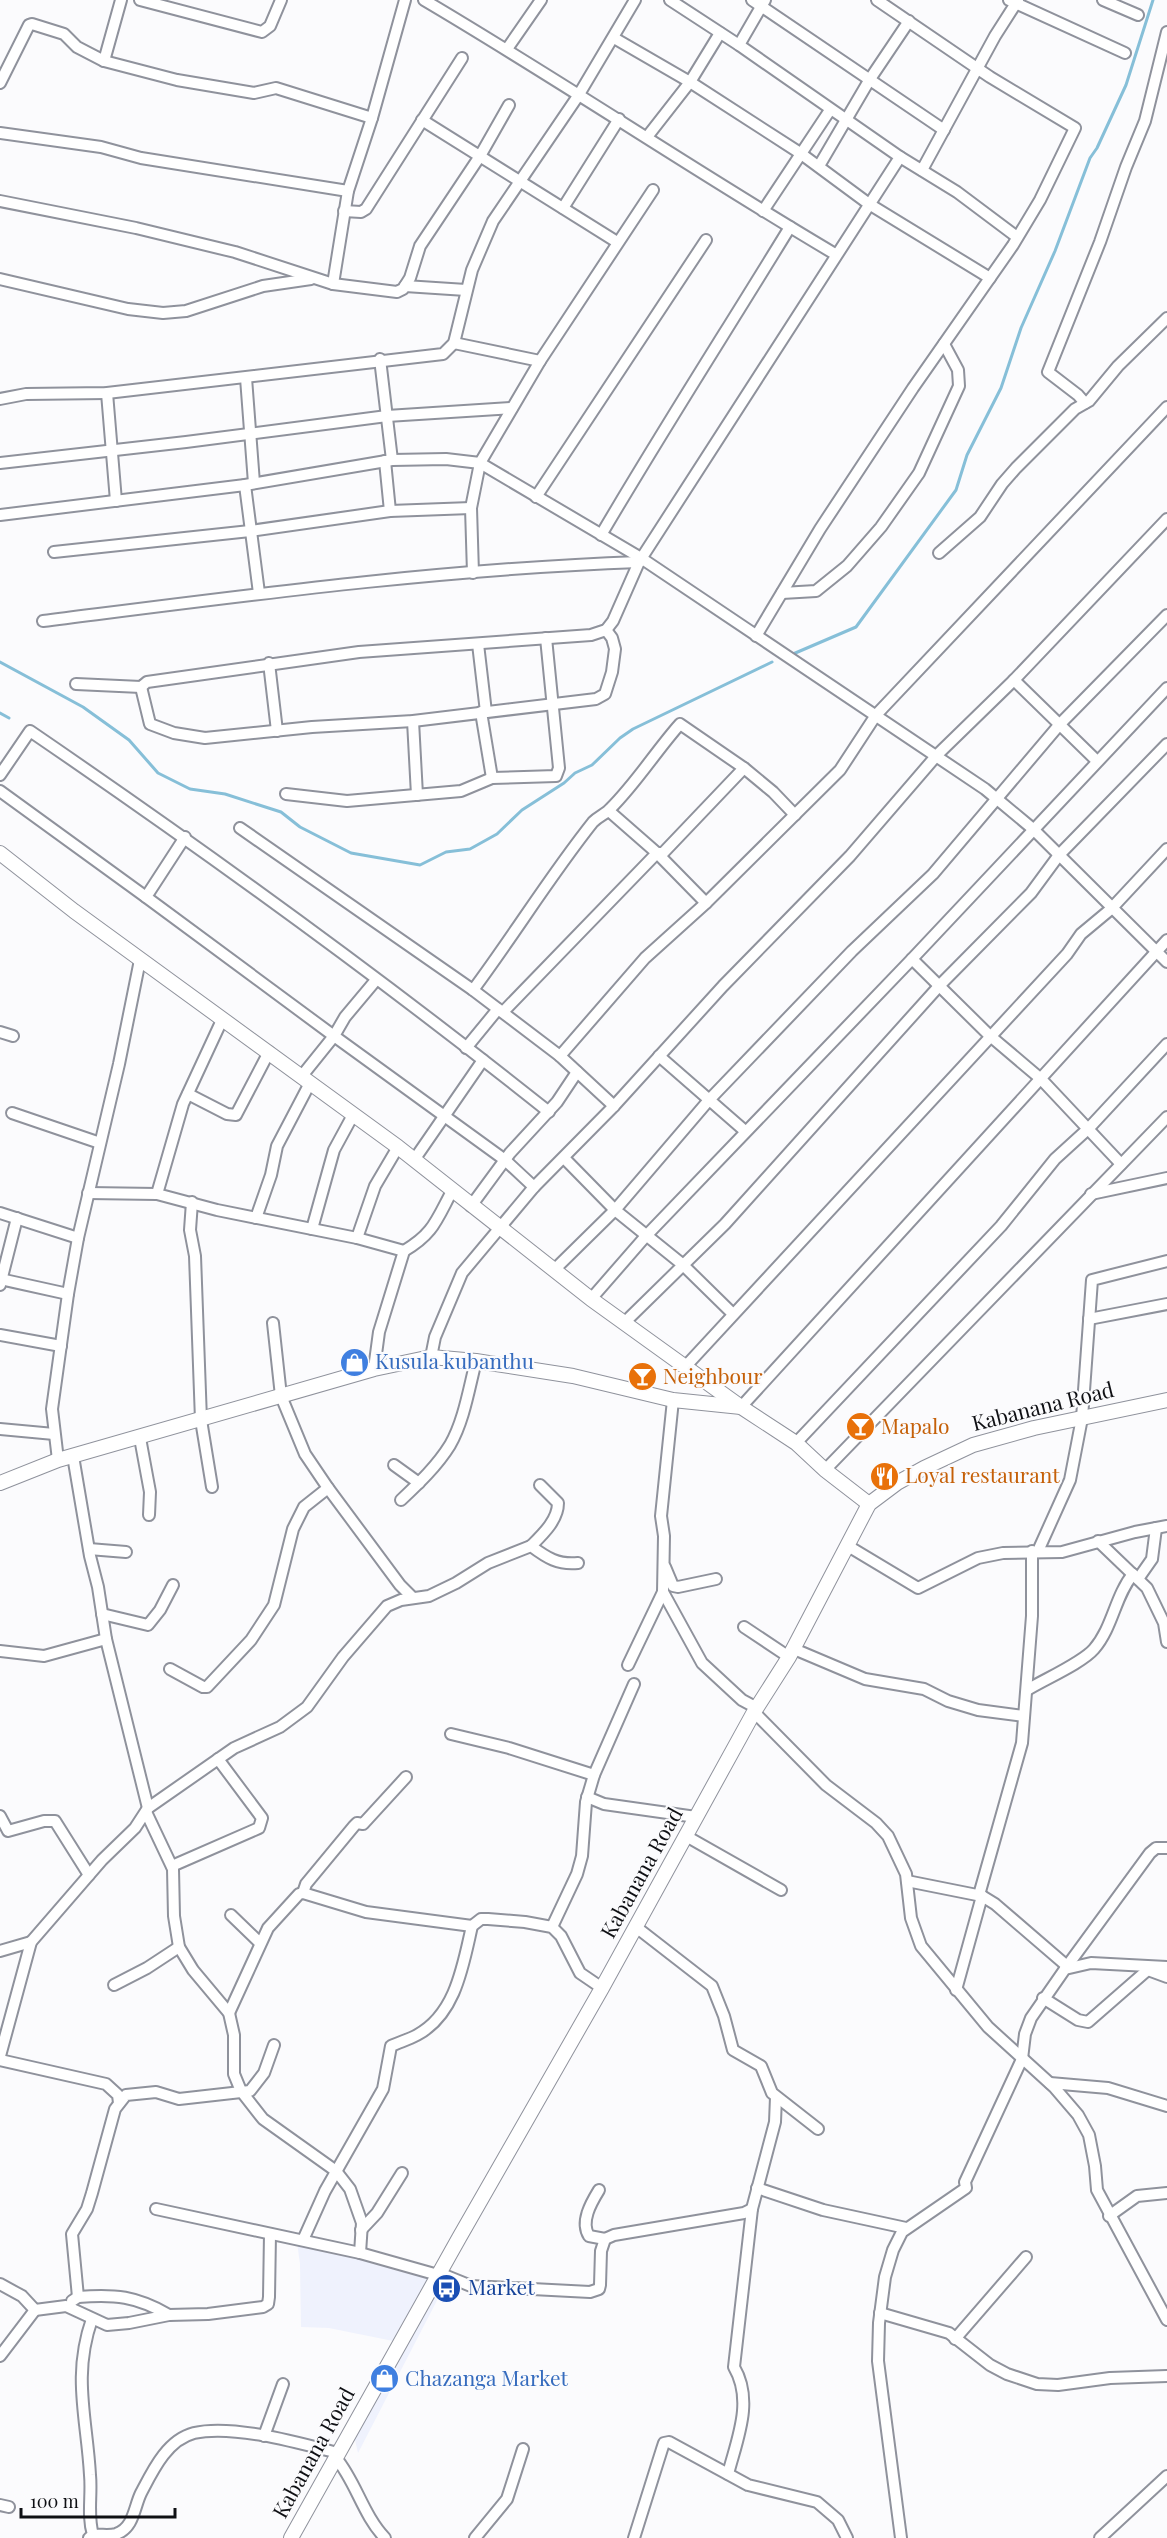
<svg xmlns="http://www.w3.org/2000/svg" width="1167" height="2538" viewBox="0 0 1167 2538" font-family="'Playfair Display',serif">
<rect width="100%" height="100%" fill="#fbfbfd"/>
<polygon fill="#eff2fd" points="297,2242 433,2277 446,2283 358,2453 350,2418 393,2341 329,2328 301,2327 300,2264"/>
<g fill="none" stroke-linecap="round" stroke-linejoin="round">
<g stroke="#86bfd8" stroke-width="3">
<polyline points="793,654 856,627 956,490 967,455 1001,388 1021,328 1055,251 1090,158 1097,148 1126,85 1153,0"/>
<polyline points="0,662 83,707 129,740 158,773 190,789 225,794 281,812 300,827 351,853 420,865 446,852 470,849 497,834 522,810 564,783 575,773 592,765 620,738 633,729 772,662"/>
<polyline points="0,713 9,718"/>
</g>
<defs>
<g id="minor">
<polyline points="140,0 262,32 270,26 281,0"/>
<path d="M424,0C563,82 696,172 835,254"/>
<polyline points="752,0 944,130"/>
<polyline points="1009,0 1125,53"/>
<polyline points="1103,0 1138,15"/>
<polyline points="614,38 690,82 800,153 869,204 990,278"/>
<polyline points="739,45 765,0"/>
<polyline points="507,49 541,0"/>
<polyline points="104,61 121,0"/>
<polyline points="0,83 29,25 32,24 64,34 77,47 104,61 177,80 254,93 276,88 372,118"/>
<polyline points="422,120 617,242"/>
<polyline points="0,133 101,147 141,158 348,191"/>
<polyline points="647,137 690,82 720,33"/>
<polyline points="900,157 957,192 1017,237"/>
<polyline points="819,166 870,79 909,21"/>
<polyline points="922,170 995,36 1018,0"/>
<polyline points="0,201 136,228 235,252 333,284 397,292 403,289 410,278 420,246 480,156 509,105"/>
<polyline points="563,208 619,119"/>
<polyline points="344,211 361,212 366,209 462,58"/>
<polyline points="763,211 830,110"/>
<polyline points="0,279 128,309 163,313 186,311 263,286 311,279"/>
<polyline points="333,284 348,191 372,118 405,0"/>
<polyline points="405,286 466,290"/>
<polyline points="454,343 540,361"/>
<polyline points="380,359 392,460"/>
<polyline points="246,378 254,483"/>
<polyline points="107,393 116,501"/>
<polyline points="0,399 26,394 107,393 443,354 454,343 472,270 493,221 578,96 635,0"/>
<polyline points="1085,403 1078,395 1048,372 1100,242 1126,167 1145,121 1167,32"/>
<polyline points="0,463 186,442 387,416 512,408"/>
<polyline points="245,485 259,593"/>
<polyline points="536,497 706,240"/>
<polyline points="390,511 471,508"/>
<polyline points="0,515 245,485 392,460 446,459 480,463 641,558 985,789 1033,829 1167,962"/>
<path d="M601,535C662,431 727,330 790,227"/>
<polyline points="54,552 250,531 390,511 385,461"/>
<polyline points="939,553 980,517 1002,484 1016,468 1075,409 1089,401 1118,366 1167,318"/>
<polyline points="473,573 471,508 480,463 540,361 653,190"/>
<polyline points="782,593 816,591 847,566 881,527 919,473 959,386 958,370 944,344"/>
<path d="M43,621C241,596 439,569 639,562"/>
<polyline points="756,636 820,529 913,388 1013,245 1040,200 1075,128 990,77 877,0"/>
<polyline points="478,644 486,712"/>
<polyline points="269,663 277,731"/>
<polyline points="1014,680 1097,761"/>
<polyline points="76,684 141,687 147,682 359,652 591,635 606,630 613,621 639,562 900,157 739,45 670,0"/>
<polyline points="141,687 150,724 174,733 205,738 312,727 413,721 596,699 605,694 612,672 615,649 612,638 606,630"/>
<polyline points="481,712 492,778"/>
<polyline points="413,721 417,795"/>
<polyline points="744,768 773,792 795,815"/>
<path d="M0,775L30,731C207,852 381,978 549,1112"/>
<polyline points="0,791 146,897"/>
<polyline points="286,794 347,801 461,791 492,778 556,776 559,768 546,638"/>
<polyline points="609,811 657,853 706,903"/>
<polyline points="240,828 473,990 560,1056 645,958 706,903 840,770 876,715 1167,407"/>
<polyline points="185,837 146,897 334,1036 301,1077"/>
<polyline points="912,959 989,1035 1041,1079 1121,1164"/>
<polyline points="376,980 345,1017 334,1036 505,1160 534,1187"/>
<path d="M473,990C514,935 550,876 593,822C599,816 606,814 611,808C637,782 656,751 680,724L744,768L663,853H657L503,1012"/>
<polyline points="222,1020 183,1104 157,1194 217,1210 357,1238 404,1251 379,1332 374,1369"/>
<polyline points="0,1032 13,1036"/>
<polyline points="466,1048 498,1009"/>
<polyline points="560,1056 614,1106"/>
<polyline points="659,1056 745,1131"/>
<polyline points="188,1094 227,1114 236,1115 269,1052"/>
<polyline points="12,1113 100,1143"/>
<polyline points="564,1158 615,1210 682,1264 733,1314"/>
<polyline points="414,1160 483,1060"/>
<polyline points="88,1193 157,1194"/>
<polyline points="1091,1194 1167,1178"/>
<polyline points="192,1202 190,1230 195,1256 201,1420 212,1487"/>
<polyline points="471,1206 510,1153 557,1102 577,1072"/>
<polyline points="0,1213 78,1238"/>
<polyline points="256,1218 271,1175 277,1146 310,1083"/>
<polyline points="312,1229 334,1150 353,1115"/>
<polyline points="357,1238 375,1186 398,1147"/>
<path d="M404,1251C433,1234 436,1221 452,1191"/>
<polyline points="554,1270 615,1210 709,1100 852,951 933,874 1060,724 1167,615"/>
<polyline points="0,1279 68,1294"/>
<polyline points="0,1285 17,1218"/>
<polyline points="591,1299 645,1237 912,959 1167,688"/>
<polyline points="1089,1319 1167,1304"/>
<polyline points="624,1323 725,1224 940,985 1031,893 1059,855 1167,744"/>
<polyline points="0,1335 61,1346"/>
<polyline points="431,1357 435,1337 462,1273 534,1187 614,1106 723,986 850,856 937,755 1014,680 1167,519"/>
<polyline points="685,1367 1067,954 1081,934 1111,909 1167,849"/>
<polyline points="673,1400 661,1516 664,1536 663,1592 702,1663 742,1700 757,1708"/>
<polyline points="741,1407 1167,940"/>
<polyline points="0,1429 54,1434"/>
<polyline points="140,1438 150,1492 149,1515"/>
<polyline points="796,1443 1001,1226 1055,1159 1089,1128 1167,1044"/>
<polyline points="73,1456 90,1556 98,1587 106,1639 148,1808"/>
<polyline points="58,1460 52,1409 68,1294 78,1238 119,1064 140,960"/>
<polyline points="394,1465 419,1483"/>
<polyline points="825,1470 1167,1117"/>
<polyline points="328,1488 400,1585 413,1598"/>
<path d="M401,1500C419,1483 437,1466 450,1445C464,1421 469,1388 476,1361"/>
<polyline points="1098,1541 1147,1588 1164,1623 1167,1642"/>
<path d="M531,1546C543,1534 558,1520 558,1503L540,1485"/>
<polyline points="848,1546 918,1588 978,1558 1003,1553 1062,1552 1135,1532 1167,1526"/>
<polyline points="89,1549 126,1552"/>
<polyline points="1038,1551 1070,1480 1082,1418 1092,1280 1167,1261"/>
<polyline points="665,1567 673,1586 678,1587 716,1579"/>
<polyline points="1138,1579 1152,1559 1156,1528"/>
<polyline points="102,1614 148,1625 160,1610 173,1585"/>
<polyline points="744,1627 789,1657"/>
<polyline points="794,1649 865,1679 924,1689 948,1701 978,1710 1024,1716"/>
<polyline points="0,1651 44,1656 106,1639"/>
<polyline points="628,1665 663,1592"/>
<polyline points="170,1669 203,1687 207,1687 251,1640 274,1605 293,1529 304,1507 328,1488 305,1454 281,1396 273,1323"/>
<path d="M1027,1690C1045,1679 1082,1663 1094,1649C1113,1627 1115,1596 1133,1574"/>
<polyline points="754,1712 826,1785 876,1823 888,1836 906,1874 911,1918 921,1946 988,2027 1054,2087 1078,2115 1089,2135 1095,2166 1097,2190 1167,2320"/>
<polyline points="451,1734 509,1748 594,1775"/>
<polyline points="587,1797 604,1804 696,1817"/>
<polyline points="146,1812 173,1869 174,1916 179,1947 193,1970 229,2013 234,2035 234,2074 241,2091 263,2119 336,2171 350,2189 362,2223 360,2253"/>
<polyline points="0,1816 8,1831 44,1821 55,1821 89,1875"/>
<polyline points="686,1836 781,1890"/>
<polyline points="172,1866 259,1828 262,1818 218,1759"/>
<polyline points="907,1881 982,1896 995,1904 1067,1966"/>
<polyline points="303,1893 306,1884 354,1826 357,1823 363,1824 406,1777"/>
<polyline points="979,1895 1022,1743 1032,1616 1032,1551"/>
<polyline points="231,1915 260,1943"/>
<polyline points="552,1927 577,1874 582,1856 586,1802 594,1775 634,1684"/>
<polyline points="636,1927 712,1986 724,2016 733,2050 761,2066 772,2093 818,2129"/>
<polyline points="0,1951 31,1942"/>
<polyline points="1065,1969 1150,1853 1156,1848 1167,1848"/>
<polyline points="1148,1970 1167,1977"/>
<polyline points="114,1985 147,1968 179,1947"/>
<polyline points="956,1990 982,1896"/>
<polyline points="1043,1998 1078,2020 1088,2022 1151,1967"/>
<polyline points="229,2013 268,1928 299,1894 303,1893 366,1912 472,1926"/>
<path d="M0,2056L31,1942L102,1860L135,1828L148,1808L234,1748L280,1727L307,1707L343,1657L387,1606L401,1600L429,1596L456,1583L488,1563L531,1546C547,1558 558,1565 578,1563"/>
<polyline points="0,2060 106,2084 118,2095 119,2103"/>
<polyline points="1050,2083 1108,2088 1167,2106"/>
<polyline points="757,2188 823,2210 906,2228"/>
<path d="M599,2190C591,2203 580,2222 589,2236L605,2239L614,2235L744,2213L752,2209"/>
<polyline points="156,2209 360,2253 438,2275"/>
<polyline points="1109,2216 1137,2196 1167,2193"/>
<polyline points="361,2230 377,2213 402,2173"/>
<path d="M303,2240L325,2191L383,2089L391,2046C399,2042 408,2040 417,2035C456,2014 463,1965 472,1926L481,1919H488L525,1922L552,1927L561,1936L580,1973L602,1988"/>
<polyline points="439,2273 471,2286 590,2292 599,2289 600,2285 601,2251 605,2239"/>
<polyline points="0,2284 22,2296 35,2310 0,2356"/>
<polyline points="78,2297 72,2234 87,2209 92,2193 115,2109 126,2095 156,2092 179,2099 250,2091 264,2073 274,2045"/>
<path d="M72,2301L78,2297C115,2294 136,2296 169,2315"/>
<polyline points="35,2310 66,2306 107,2325 129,2323 169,2315 208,2314 263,2307 268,2304 269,2297 270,2234"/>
<polyline points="880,2313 949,2333 990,2365 1007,2374 1037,2384 1058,2385 1110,2378 1167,2376"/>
<polyline points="955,2339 1026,2257"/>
<polyline points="264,2436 283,2384"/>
<path d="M336,2458C356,2482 363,2515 385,2538"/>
<path d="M728,2474C737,2439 754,2401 734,2367L752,2209L775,2122L776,2097"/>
<polyline points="0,2505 9,2507"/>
<path d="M93,2535C100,2534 109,2536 116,2534C134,2528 134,2507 141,2493C153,2470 167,2440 194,2433C233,2424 299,2443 338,2453"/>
<path d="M89,2538L93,2535C87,2516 92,2495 90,2475C87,2419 72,2376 92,2319"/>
<polyline points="475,2538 507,2499 523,2449"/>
<polyline points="634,2538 662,2449 664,2443 669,2442 748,2485 817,2502 838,2520 847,2538"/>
<polyline points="901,2538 878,2361 879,2323 885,2277 893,2250 902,2232 966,2188 965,2182 1022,2059 1025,2034 1031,2018 1065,1969 1091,1963 1167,1967"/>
<polyline points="1100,2538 1167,2476"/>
</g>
<g id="tertiary">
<polyline points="0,853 74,911 398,1147 591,1299 741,1407"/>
<polyline points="0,1483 58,1460 374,1369 431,1357 476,1361 573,1376 673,1400 741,1407 796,1443 825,1470 869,1504"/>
<polyline points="291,2538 459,2238 602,1988 754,1712 789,1657 869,1504 897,1483 924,1468 973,1445 1034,1428 1167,1400"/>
</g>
</defs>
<use href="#minor" stroke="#8f929c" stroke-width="14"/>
<use href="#tertiary" stroke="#8f929c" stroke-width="16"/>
<use href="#minor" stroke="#fff" stroke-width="10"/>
<use href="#tertiary" stroke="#fff" stroke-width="14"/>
</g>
<defs>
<symbol id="shop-disc" viewBox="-11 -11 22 22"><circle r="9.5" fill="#3f7fe0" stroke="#fbfbfd"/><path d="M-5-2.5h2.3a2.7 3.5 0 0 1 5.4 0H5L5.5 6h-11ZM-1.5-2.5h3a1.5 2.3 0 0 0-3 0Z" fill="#fff"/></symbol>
<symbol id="bar-disc" viewBox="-11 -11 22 22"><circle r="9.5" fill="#e8710a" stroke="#fbfbfd"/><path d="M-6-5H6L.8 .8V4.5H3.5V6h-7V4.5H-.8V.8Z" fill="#fff"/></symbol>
<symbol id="restaurant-disc" viewBox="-11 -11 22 22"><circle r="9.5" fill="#e8710a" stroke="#fbfbfd"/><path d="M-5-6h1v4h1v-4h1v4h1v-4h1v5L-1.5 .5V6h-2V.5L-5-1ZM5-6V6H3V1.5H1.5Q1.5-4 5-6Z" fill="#fff"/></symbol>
<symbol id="bus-disc" viewBox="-11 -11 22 22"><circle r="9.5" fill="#1a4fb4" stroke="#fbfbfd"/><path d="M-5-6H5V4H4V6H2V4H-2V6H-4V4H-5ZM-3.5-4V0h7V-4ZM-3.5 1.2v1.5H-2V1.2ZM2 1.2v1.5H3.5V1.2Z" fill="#fff"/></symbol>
</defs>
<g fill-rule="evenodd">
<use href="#shop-disc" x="338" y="1346" width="33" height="33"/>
<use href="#bar-disc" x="626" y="1360" width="33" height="33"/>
<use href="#bar-disc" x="844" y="1410" width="33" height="33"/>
<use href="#restaurant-disc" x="868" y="1460" width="33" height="33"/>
<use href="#bus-disc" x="430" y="2272" width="33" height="33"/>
<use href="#shop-disc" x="368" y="2362" width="33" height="33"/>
</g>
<g text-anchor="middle" stroke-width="4.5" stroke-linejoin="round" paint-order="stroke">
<g font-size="21" fill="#366cbe" stroke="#fbfbfd" text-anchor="start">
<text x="375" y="1369">Kusula kubanthu</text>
<text x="405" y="2386">Chazanga Market</text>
</g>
<g font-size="21" fill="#c56008" stroke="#fbfbfd" text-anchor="start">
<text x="663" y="1384">Neighbour</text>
<text x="881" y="1434">Mapalo</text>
<text x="905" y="1483">Loyal restaurant</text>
</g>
<g font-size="21" fill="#0f1014" stroke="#fbfbfd">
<text transform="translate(1043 1407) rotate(-14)" y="7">Kabanana Road</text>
<text transform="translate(642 1873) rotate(-61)" y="7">Kabanana Road</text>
<text transform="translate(314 2453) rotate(-61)" y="7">Kabanana Road</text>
</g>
<g font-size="21" fill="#164399" stroke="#fbfbfd" text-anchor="start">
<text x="468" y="2295">Market</text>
</g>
</g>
<path d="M21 2508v9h154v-9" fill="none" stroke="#0f1014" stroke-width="3"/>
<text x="30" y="2508" font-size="18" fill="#0f1014" stroke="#fbfbfd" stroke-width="4.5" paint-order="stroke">100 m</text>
</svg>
